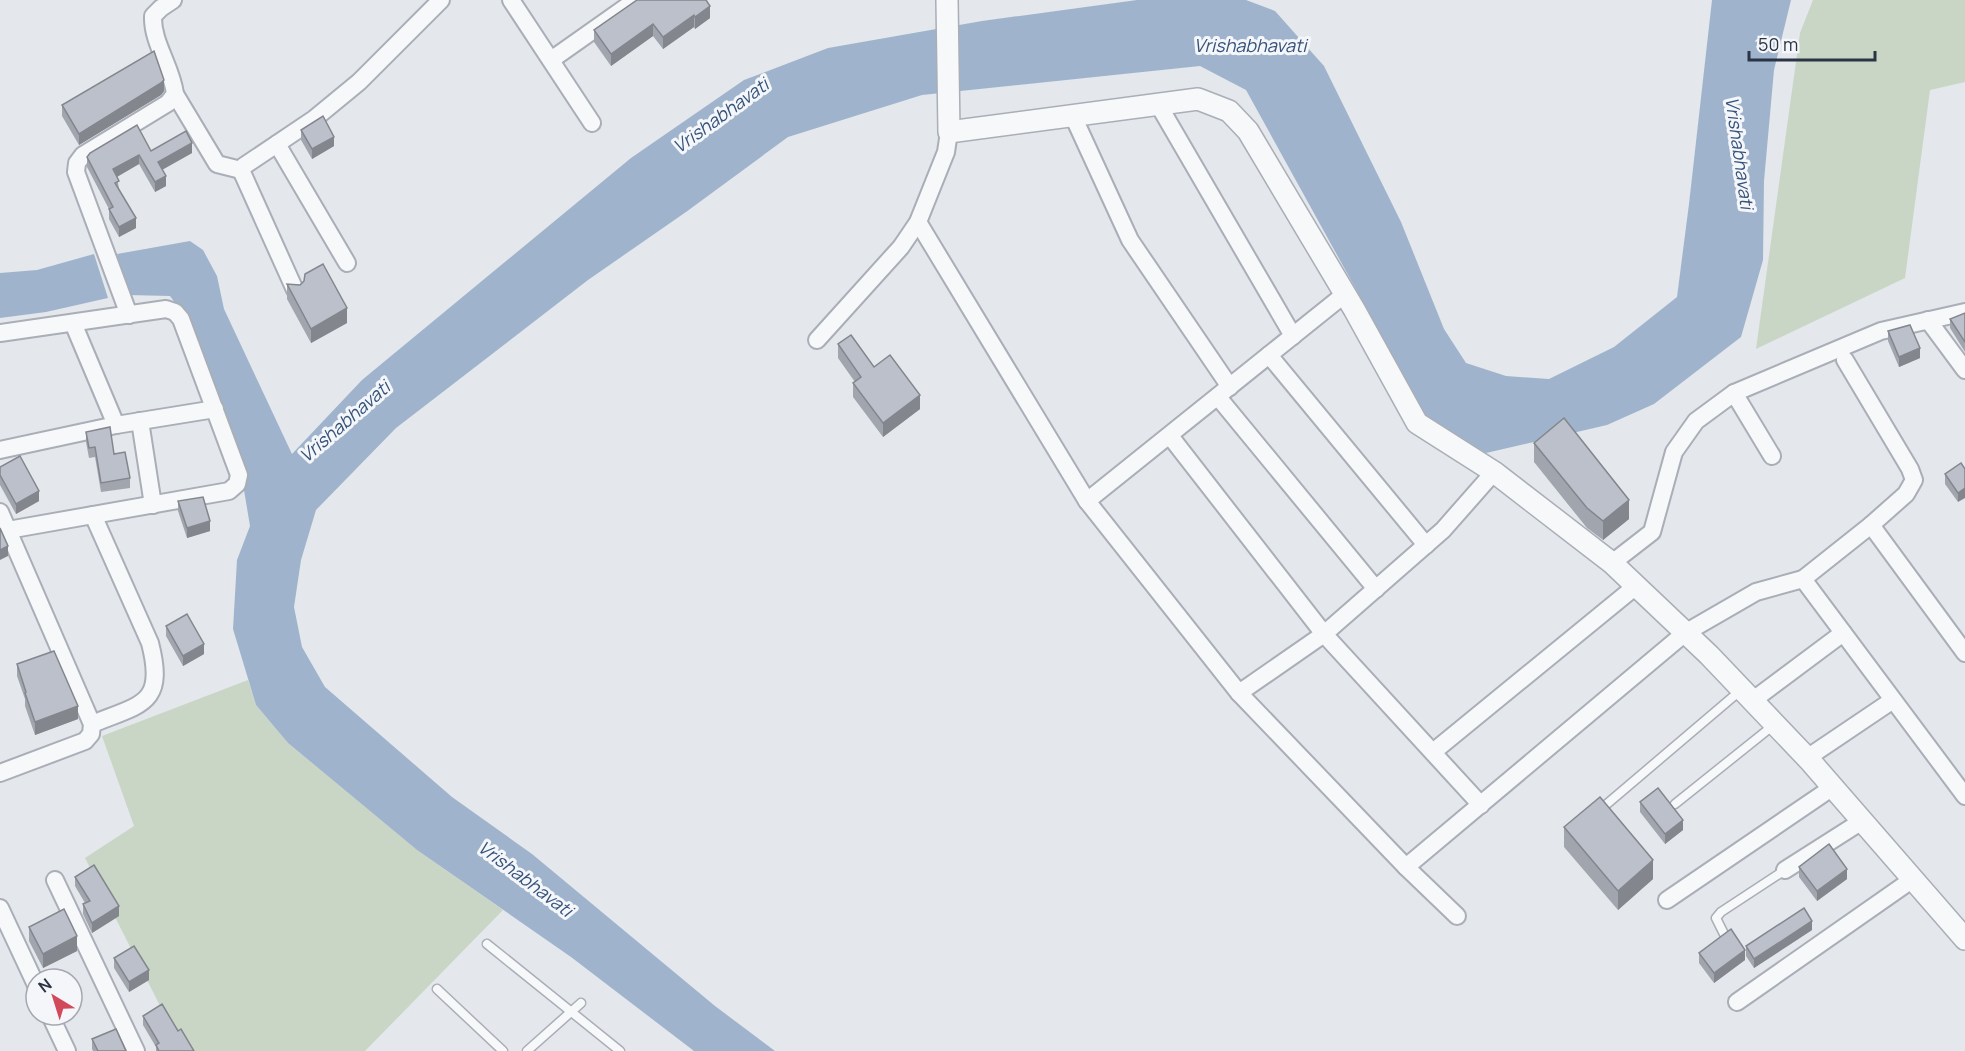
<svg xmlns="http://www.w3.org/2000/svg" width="1965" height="1051" viewBox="0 0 1965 1051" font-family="Manrope,sans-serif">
<rect width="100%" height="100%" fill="#e4e7ec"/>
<g fill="#c9d6c5">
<polygon points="1813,0 1965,0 1965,82 1930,90 1905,278 1756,349 1800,33"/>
<polygon points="248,680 256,705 288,743 417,850 503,910 365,1051 183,1051 85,858 134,826 102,736"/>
</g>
<g fill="#9fb4cc">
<polygon points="1137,0 1246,0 1275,11 1324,66 1401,222 1444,329 1466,363 1506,376 1549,379 1614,347 1677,297 1689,204 1712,0 1791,0 1774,70 1764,181 1763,260 1741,337 1654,404 1607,425 1486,453 1427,418 1246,90 1200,66 922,95 788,137 686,212 588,280 396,428 316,510 301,560 294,607 302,647 325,687 452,797 532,854 715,1006 775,1051 694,1051 571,957 417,850 288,743 256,705 233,629 237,560 250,526 237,448 191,324 170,296 128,295 117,254 190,241 203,250 217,276 224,309 292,454 362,380 631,158 744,80 828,48 982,21"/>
<polygon points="94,254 108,298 46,312 0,318 0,273 37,270"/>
</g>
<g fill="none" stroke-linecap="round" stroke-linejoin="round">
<defs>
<g id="service">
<polyline points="1675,804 1775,724"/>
<polyline points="1601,809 1741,690"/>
<polyline points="1725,936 1716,918 1721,912 1785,870"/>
<polyline points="487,944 620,1051"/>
<polyline points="437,989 503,1051"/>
<polyline points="527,1051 581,1003"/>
</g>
<g id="minor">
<polyline points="511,0 592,123"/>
<polyline points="551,60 636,0"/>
<polyline points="175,94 217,164 241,170 244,166 314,119 359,82 441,0"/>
<polyline points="1158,104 1293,336"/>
<polyline points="1073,116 1130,240 1230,387"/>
<polyline points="277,144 347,263"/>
<polyline points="241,170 295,290"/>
<polyline points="918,222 1087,501"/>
<polyline points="1345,294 1087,501 1239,693 1406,867 1685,633 1756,592 1803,579"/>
<path d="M129,315L76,172L77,163L83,155L168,103L175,94C172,67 152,43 153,16L161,8L173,0"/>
<polyline points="1928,320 1965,370"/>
<polyline points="73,323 116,425"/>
<polyline points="0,333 166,309 175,312 181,319 239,475 237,484 229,491 8,530"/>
<polyline points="817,340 901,247 918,222 946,152 949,132"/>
<polyline points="1269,355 1426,545"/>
<polyline points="1845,360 1910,469 1914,480 1906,494 1871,525"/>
<polyline points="1734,393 1772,456"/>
<polyline points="1218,397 1376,589"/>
<polyline points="140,421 153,505"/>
<polyline points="1170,436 1324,634 1443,530 1494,472"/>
<polyline points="0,450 116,425 215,409"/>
<polyline points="0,512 92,724 91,734 85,741 0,773"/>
<polyline points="1612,563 1652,532 1674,452 1696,421 1734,393 1881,331 1965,312"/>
<polyline points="1965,653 1871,525 1803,579 1965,796"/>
<polyline points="1239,693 1324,634 1481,805"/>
<polyline points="1752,701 1843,633"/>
<path d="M92,724C141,704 166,705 150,643L93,515"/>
<polyline points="1433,752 1636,586"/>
<polyline points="1807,758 1893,700"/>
<polyline points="1406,867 1457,916"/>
<polyline points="1785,870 1862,821"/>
<polyline points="55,880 136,1051"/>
<polyline points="1667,900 1833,787"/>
<polyline points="0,908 36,985"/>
<polyline points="1737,1002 1913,879"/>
<polyline points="50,1015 67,1051"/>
</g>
<polyline id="tertiary" points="947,0 949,132 1198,99 1229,111 1248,131 1354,309 1417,423 1494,472 1612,563 1709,655 1811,762 1965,939"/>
</defs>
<use href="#service" stroke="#a9aeb7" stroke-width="11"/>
<use href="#minor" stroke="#a9aeb7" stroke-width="20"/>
<use href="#tertiary" stroke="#a9aeb7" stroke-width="24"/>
<use href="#service" stroke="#f7f8fa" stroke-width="8"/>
<use href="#minor" stroke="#f7f8fa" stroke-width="16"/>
<use href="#tertiary" stroke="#f7f8fa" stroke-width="21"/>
</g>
<g fill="#a1a5ae">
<polygon points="637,0 710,18 695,29 694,27 663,49 653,36 611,66 594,42 594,30"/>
<polygon points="164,91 161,95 79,145 62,116 62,105"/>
<polygon points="301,130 334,146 312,159 301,140"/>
<polygon points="151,151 192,153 162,170 166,186 155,192 139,164 117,177 119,189 136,228 119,237 109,219 109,209 87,167 87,157"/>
<polygon points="287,284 347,323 311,343 287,299"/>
<polygon points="1965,313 1965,352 1950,328 1950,319"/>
<polygon points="1888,331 1920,358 1899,367 1888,341"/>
<polygon points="838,344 874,367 920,409 883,437 853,397 853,383 855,382 838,358"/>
<polygon points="86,432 114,454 130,478 130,488 101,492 95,457 89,458 86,442"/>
<polygon points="1534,443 1629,519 1603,540 1587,528 1534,462"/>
<polygon points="1961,463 1958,502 1945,484 1945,474"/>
<polygon points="0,467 39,501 16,514 0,485"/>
<polygon points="178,501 210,531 187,538 178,511"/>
<polygon points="166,626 204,654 183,666 166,636"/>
<polygon points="17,664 78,719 35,735 25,706 25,699 17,676"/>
<polygon points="1640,802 1683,830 1665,844 1640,812"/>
<polygon points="1564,827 1653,879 1618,910 1564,847"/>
<polygon points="1799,867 1847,879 1817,901 1799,877"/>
<polygon points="75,877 119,916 92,933 83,914 83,904 85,903 75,886"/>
<polygon points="29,927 77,951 43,968 29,941"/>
<polygon points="1812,930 1754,968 1746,956 1746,946"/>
<polygon points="1699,953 1745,960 1714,983 1699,963"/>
<polygon points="114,958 149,980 129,992 114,968"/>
<polygon points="143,1016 178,1031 194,1051 156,1051 156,1047 143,1025"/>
<polygon points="92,1039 126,1051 93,1051 92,1049"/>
</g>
<g fill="#83868d">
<polygon points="710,6 710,18 695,29 695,17"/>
<polygon points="694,15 694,27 663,49 663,37"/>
<polygon points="653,24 653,36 611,66 611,54"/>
<polygon points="164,80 164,91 161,95 79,145 79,134"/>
<polygon points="334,137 334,146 312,159 312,149"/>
<polygon points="192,143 192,153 158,172 158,162"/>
<polygon points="139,155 139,164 113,179 113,169"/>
<polygon points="166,176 166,186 155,192 155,182"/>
<polygon points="136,218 136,228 119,237 119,227"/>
<polygon points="347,308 347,323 311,343 311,329"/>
<polygon points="1920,348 1920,358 1899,367 1899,357"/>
<polygon points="920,395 920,409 883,437 883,423"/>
<polygon points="1965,488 1965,498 1958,502 1958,493"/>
<polygon points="39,491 39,501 16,514 16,504"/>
<polygon points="1629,500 1629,519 1603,540 1603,521"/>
<polygon points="210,521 210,531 187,538 187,528"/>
<polygon points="8,546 8,556 0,560 0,550"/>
<polygon points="204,644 204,654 183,666 183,656"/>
<polygon points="78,706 78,719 35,735 35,722"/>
<polygon points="1683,820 1683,830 1665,844 1665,834"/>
<polygon points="1653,860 1653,879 1618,910 1618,891"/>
<polygon points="1847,869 1847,879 1817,901 1817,891"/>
<polygon points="119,906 119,916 92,933 92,923"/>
<polygon points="1812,921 1812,930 1754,968 1754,959"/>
<polygon points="77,936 77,951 43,968 43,954"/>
<polygon points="1745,950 1745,960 1714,983 1714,973"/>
<polygon points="149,970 149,980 129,992 129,982"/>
</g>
<g fill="#bbc0ca" stroke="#83868d" stroke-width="1.5">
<polygon points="637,0 706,0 710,6 695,17 694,15 663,37 653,24 611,54 594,30"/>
<polygon points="154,51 164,80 161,83 79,134 62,105"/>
<polygon points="323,116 334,137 312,149 301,130"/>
<polygon points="137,125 151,151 186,131 192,143 158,162 166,176 155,182 139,155 113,169 119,181 115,183 136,218 119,227 109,209 113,207 87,157 90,153"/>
<polygon points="323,264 347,308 311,329 287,284 300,285 304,281 305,274"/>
<polygon points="1965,313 1965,342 1950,319"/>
<polygon points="1910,325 1920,348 1899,357 1888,331"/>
<polygon points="851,335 874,367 890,355 920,395 883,423 853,383 861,377 838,344"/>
<polygon points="1564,418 1629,500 1603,521 1587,508 1534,443"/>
<polygon points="110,427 114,454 125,452 130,478 101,483 95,447 89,448 86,432"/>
<polygon points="20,456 39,491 16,504 0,475 0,467"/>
<polygon points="1961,463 1965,469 1965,488 1958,493 1945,474"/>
<polygon points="203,497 210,521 187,528 178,501"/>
<polygon points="0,528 8,546 0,550"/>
<polygon points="187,614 204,644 183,656 166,626"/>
<polygon points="54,651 78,706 35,722 25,693 26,692 17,664"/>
<polygon points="1658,788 1683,820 1665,834 1640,802"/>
<polygon points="1600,797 1653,860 1618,891 1564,827"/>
<polygon points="1829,844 1847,869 1817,891 1799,867"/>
<polygon points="94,865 119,906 92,923 83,904 90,901 75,877"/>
<polygon points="1804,908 1812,921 1754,959 1746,946"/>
<polygon points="64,909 77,936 43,954 29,927"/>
<polygon points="1731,929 1745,950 1714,973 1699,953"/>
<polygon points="134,946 149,970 129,982 114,958"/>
<polygon points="162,1004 178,1031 181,1029 194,1051 159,1051 156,1045 159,1043 143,1016"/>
<polygon points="116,1029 126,1051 98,1051 92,1039"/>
</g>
<g text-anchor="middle" stroke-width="6" stroke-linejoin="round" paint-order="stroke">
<g font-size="18" font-style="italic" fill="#34527a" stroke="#f4f6f9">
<text x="1250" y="52">Vrishabhavati</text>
<text transform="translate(721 116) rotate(-36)" y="6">Vrishabhavati</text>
<text transform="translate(1739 153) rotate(82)" y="6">Vrishabhavati</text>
<text transform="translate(345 422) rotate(-41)" y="6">Vrishabhavati</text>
<text transform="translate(525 879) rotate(37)" y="6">Vrishabhavati</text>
</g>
</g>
<g transform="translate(54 997) rotate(322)"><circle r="28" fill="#f4f6f9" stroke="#a4a8b1" stroke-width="1.5"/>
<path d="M0-4.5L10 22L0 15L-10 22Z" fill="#d1495b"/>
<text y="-9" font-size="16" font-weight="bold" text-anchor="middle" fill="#2b3445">N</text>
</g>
<path d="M1749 51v9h126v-9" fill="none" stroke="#2b3445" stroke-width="3"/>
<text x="1758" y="51" font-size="18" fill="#2b3445" stroke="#f4f6f9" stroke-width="4.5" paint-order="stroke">50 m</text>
</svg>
